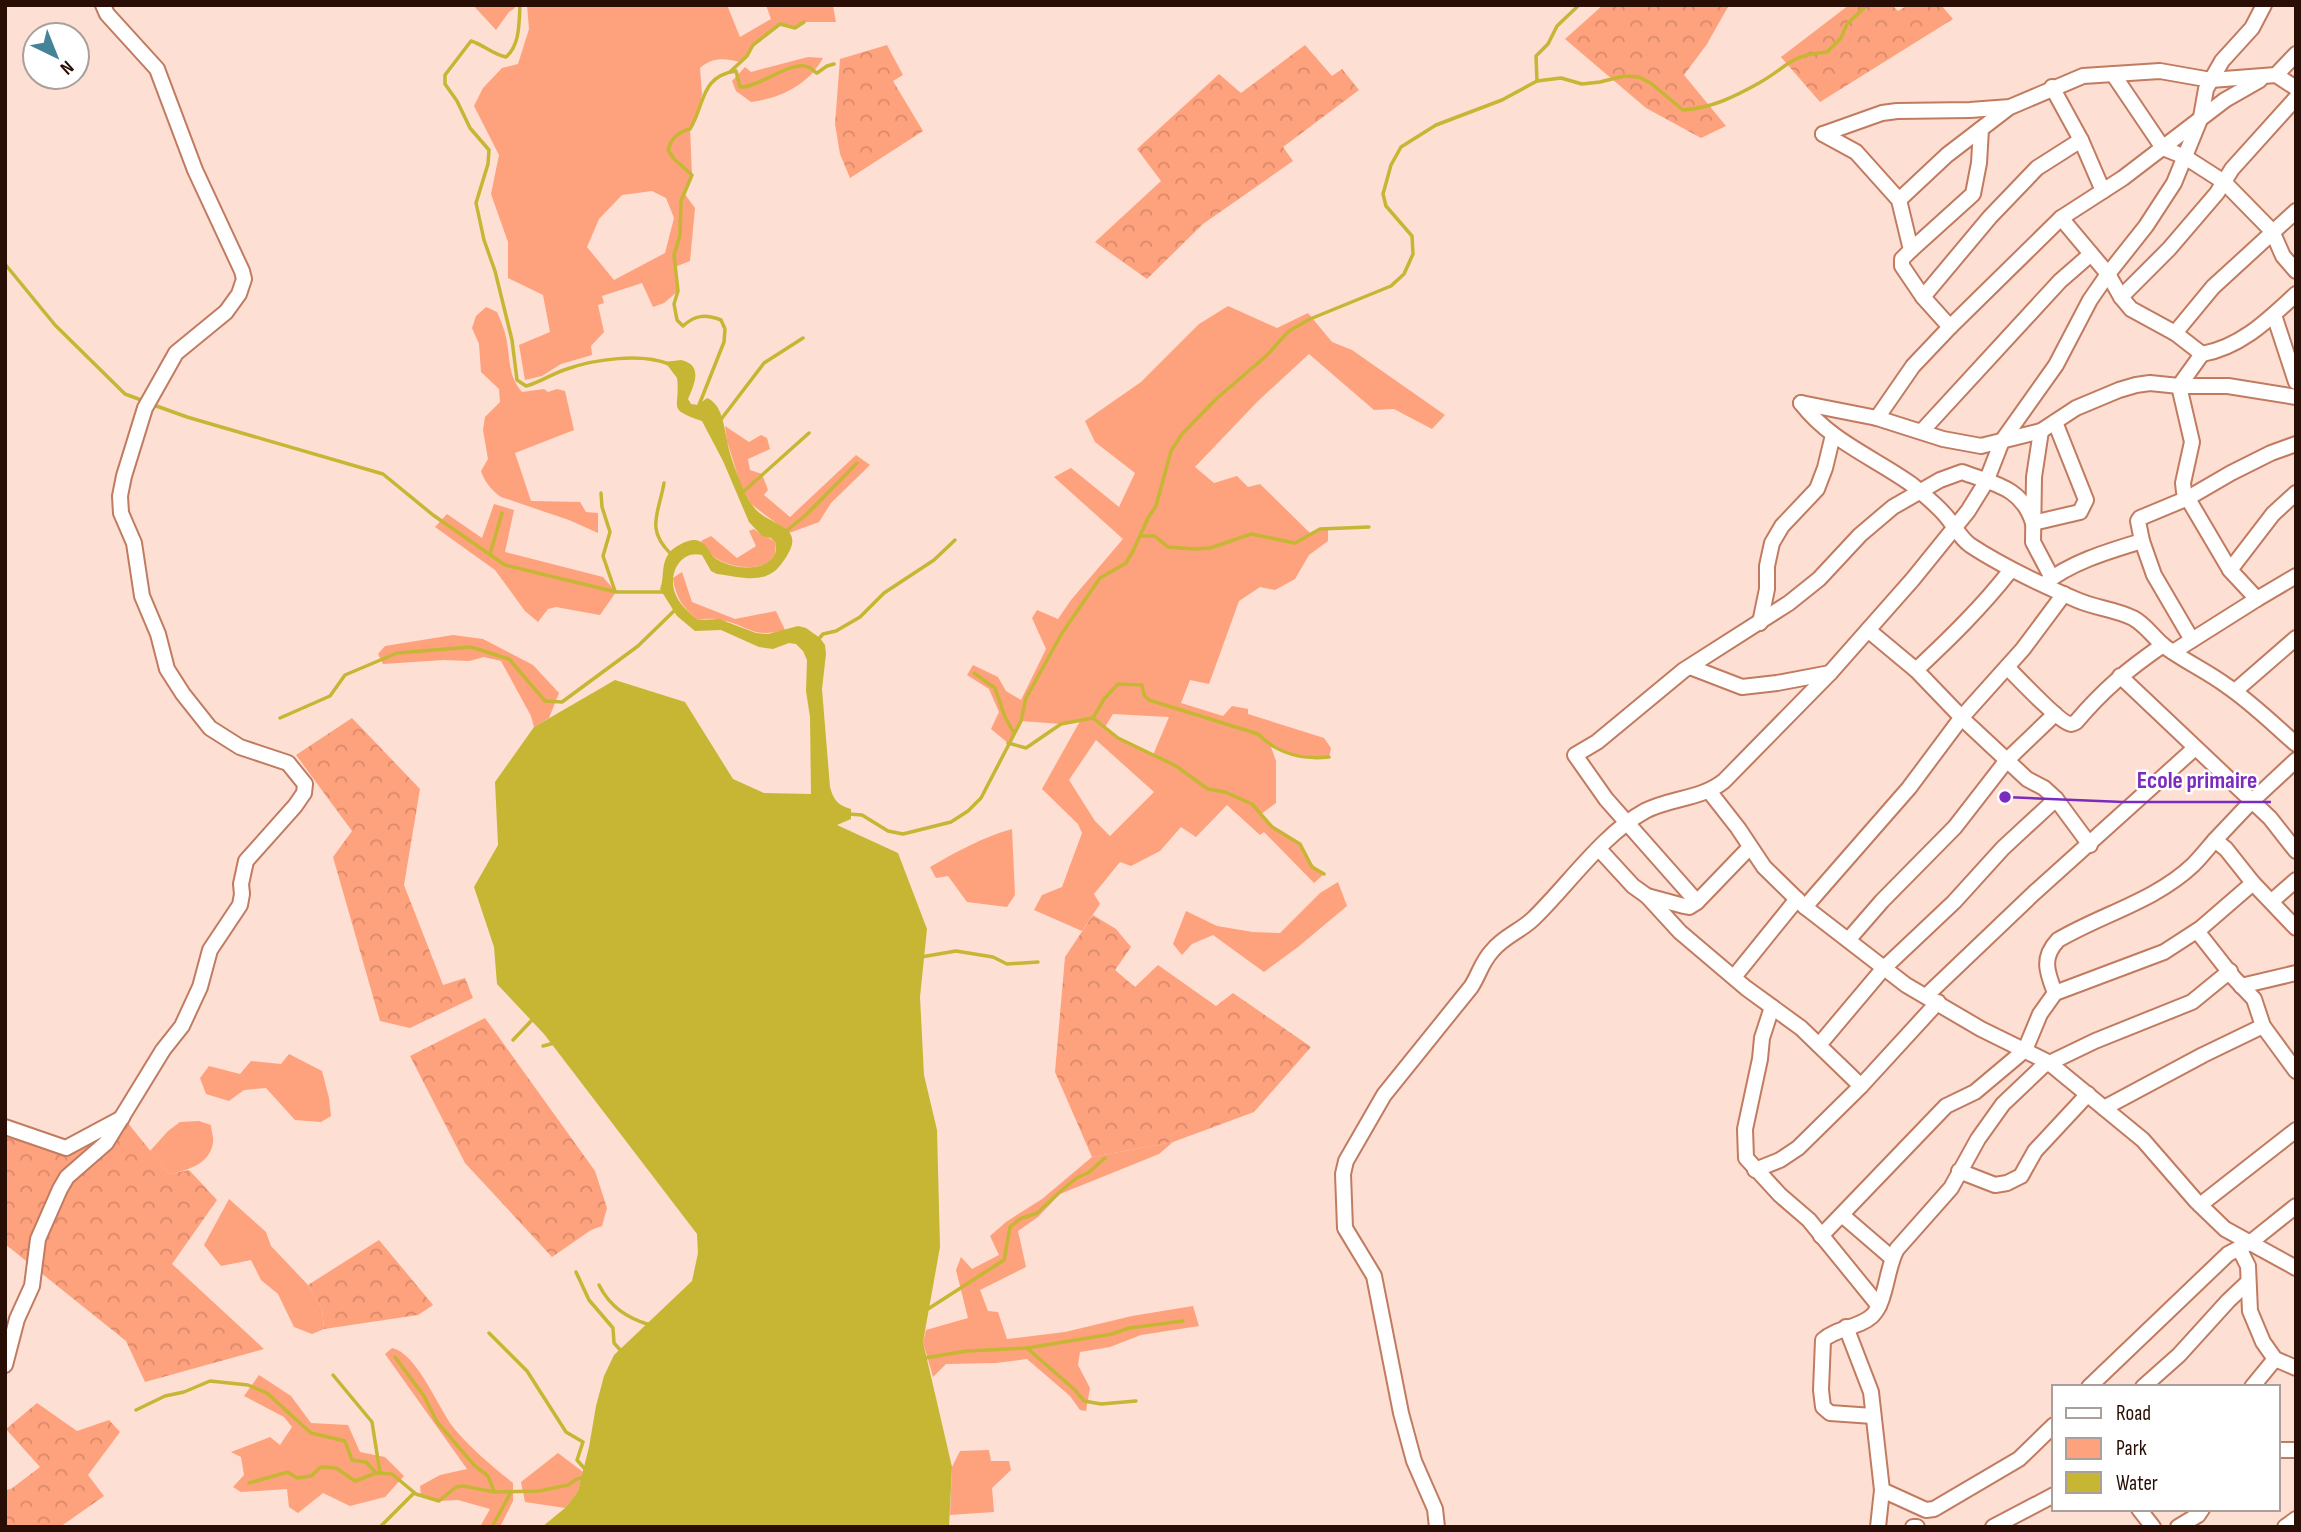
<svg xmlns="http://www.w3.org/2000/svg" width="2301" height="1532" viewBox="0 0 2301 1532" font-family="'Sofia Sans Condensed',sans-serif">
<defs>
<pattern id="forest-crowns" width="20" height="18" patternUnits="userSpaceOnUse" patternTransform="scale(1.75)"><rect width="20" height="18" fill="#fea17d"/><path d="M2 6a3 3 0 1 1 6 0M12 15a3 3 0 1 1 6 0" fill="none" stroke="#da896a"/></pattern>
</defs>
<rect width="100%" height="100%" fill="#fedfd3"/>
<g fill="#fea17d" fill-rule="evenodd">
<polygon points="473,5 515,5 515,8 509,12 496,30"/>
<path d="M527,5H727L740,37L771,19L766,5L833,6L836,22H805L795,28L780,24L753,44L747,56L740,62C725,58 712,57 700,68L702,94L698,116L690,129L692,175L684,193L695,208L690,261L675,267L678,291L664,303L653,307L642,283L602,296L604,303L598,305L604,332L591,346L592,355L561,364L542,376L525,380L519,345L550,332L543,295L508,278V242L491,194L499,155L474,106L483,88L502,68L518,64L529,29ZM652,191L666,198L674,218L665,253L614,280L587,247L599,219L622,195Z"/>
<path d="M808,57L823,58C808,85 781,98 751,102L736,91L732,81L745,67L751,72Z"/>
<path d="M1228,306L1277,328L1308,313L1332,342L1352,350L1445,415L1432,429L1394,409L1374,410L1309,354L1258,401L1195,467L1214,483L1237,476L1248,487L1260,484L1311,534L1320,529H1328V541L1309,555L1295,579L1275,590L1260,587L1239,601L1209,684L1190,680L1181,703L1223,716L1232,706L1248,709V714L1324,738L1331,748L1329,757C1308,760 1289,755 1271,747L1276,761V803L1261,814C1274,830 1286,831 1298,843C1310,854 1306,863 1324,874L1314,883L1264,832L1260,835L1227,805L1196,837L1181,827L1160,851L1131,866L1120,862L1094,894L1100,904L1082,931L1034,910L1042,895L1062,887L1082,833L1078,824L1042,789L1080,721L1061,724L1021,721L1008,743L991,729L999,712L989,689L967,675L973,665L998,677L1006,691L1021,700L1046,649L1032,618L1037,610L1058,619L1071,600L1123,539L1054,477L1071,468L1119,507L1135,473L1095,442L1085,421L1141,382L1199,324ZM1113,714L1169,717L1153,755L1118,738L1105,727ZM1096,740L1154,792L1110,836L1095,821L1069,780Z"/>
<path d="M486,307L497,312C500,319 503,326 505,333C511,354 506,374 522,392L544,389L548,392L557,389L565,391L574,430L515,453L531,501L580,502L586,512L598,513V533L569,520L501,497C492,491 484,481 481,471L488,459L483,430L485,417L500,402L499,389L481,372L479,344L472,328L476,316Z"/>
<polygon points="725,426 749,442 761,435 767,438 770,449 748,459 750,470 762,474 768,490 764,495 790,517 856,455 870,465 831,503 819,522 789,533 751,504 740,483 727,441"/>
<polygon points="494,504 514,510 505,552 603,577 616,592 600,615 556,607 548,609 538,622 525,611 495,570 435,527 447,514 482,538"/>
<path d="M754,529C763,537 769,536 776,543C776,544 775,553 775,554C765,574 731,568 716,558C710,554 706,547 701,541L711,536L737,558L756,546L749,531Z"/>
<path d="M682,572L692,602L735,619L776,611L785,630C750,639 750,625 720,620C713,618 705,619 698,620C683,609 675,596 673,578Z"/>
<polygon points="453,635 483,639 533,665 559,693 549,718 534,727 531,716 501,661 484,657 469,661 444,660 383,664 378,654 385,646"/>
<path d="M1012,829L1015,895L1007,907L967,902L948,876L936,878L930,867C956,852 983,837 1012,829Z"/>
<polygon points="1338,882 1347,906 1298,947 1264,972 1213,935 1192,944 1182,955 1173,944 1186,911 1217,926 1253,932 1280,933 1320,893"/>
<polygon points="289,1054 322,1071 329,1098 331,1116 321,1122 295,1120 266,1088 244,1090 229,1101 206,1094 200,1078 209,1066 240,1074 251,1061 281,1064"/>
<path d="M199,1121L211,1125C211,1130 214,1137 213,1142C211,1164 186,1171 169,1174L150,1151L168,1131L180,1122Z"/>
<polygon points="1173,1142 1159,1154 1060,1194 1038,1217 1018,1231 1026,1267 980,1290 988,1311 998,1312 1007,1339 1065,1332 1132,1316 1193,1306 1199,1326 1141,1335 1110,1347 1080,1352 1078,1365 1090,1388 1086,1411 1080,1410 1070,1396 1027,1359 996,1363 946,1364 933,1377 923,1342 926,1330 968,1318 956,1270 961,1257 972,1269 999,1255 990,1236 1006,1222 1042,1199 1092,1157"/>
<polygon points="229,1199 266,1232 271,1246 308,1285 322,1309 324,1329 312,1334 294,1327 278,1294 261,1280 251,1260 221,1266 204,1245"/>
<path d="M392,1348C417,1353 438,1408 453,1427C470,1448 492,1466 513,1483V1501L500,1527H480L490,1509L458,1500L439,1501L421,1495L420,1486L440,1475L467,1469L385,1354Z"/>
<polygon points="259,1375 291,1396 311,1423 348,1425 360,1452 385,1457 404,1476 385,1497 350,1506 323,1493 298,1513 289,1507 287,1489 241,1492 233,1487 244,1475 241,1457 231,1452 270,1437 280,1445 292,1427 284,1417 244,1396"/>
<polygon points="989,1450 991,1461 1009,1461 1011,1470 992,1488 994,1512 950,1515 952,1467 960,1451"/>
<polygon points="558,1453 583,1472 578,1491 565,1508 525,1502 521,1482"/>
</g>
<g fill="url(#forest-crowns)">
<polygon points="1603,5 1729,5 1707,44 1684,75 1726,126 1701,138 1646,108 1565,39"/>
<polygon points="1849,5 1892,5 1898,11 1908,5 1941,5 1953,19 1820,102 1781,57"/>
<polygon points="887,45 903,75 893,81 923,131 850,178 840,154 835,124 840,59"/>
<polygon points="1305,45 1332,76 1342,69 1359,90 1283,147 1293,161 1203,224 1147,279 1095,242 1161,181 1137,149 1219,74 1241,93"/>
<polygon points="352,718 420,789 404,885 443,985 465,978 473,998 410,1028 380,1021 333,857 352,831 296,755"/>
<polygon points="1093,915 1116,929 1131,947 1115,970 1135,987 1158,965 1216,1006 1233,993 1311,1047 1254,1112 1173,1142 1092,1157 1055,1072 1065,957"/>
<polygon points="485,1018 595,1171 607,1208 602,1226 591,1230 552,1257 465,1163 410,1056"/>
<polygon points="123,1117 169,1174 189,1170 217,1200 172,1264 264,1349 145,1382 126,1341 5,1244 5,1127 66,1148"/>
<polygon points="379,1240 433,1305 418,1315 324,1329 322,1309 308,1285"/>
<polygon points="37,1403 77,1431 109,1420 120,1432 88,1475 104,1496 60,1527 5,1527 5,1490 11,1489 40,1467 6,1429"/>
</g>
<path fill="#c6b634" d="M681,360C703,365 695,383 688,399L691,404L698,405L707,398C722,404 724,426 727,440C729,453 735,469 740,481C742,487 749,501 752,505C769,529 812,523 782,563C766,586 742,577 717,574L711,571L702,555C680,550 668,574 675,593C679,604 689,613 698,620L719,619L756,633L768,634L798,626L806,628L820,638L825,645L826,654L822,689L830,787C834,801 838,805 851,809V819L837,825L898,853L927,929L920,997L924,1075L937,1130L940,1247L923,1342L952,1467L949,1527H542L565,1508L578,1491L589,1447L596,1406L604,1376L614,1355L692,1281L698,1253L697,1234L544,1034L497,984L494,947L474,887L498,845L495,782L534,727L615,680L685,702L733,779L764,793L811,794L810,717L806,691L807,660L803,651L796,644L789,643L773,649L759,647L721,630L695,631L677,616L660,589C665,578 660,564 670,552C675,546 691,537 699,541C707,544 709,552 714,557C728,569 765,574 775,554C776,551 776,547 776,543L771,538L762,536L749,522L723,461L702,421C665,408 681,409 677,378L665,362Z"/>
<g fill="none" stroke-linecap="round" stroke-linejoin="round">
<g stroke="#c6b634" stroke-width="3.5">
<path d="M520,5C519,23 520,45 506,57C492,54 484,45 471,41L445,75V84L457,101L470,128L489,150L488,164L476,203L484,240L495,271L512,340L517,380L526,386C541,382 553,373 567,369C595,359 641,353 669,364"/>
<polyline points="731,71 747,56 753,45 780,24 795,28 804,22"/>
<polyline points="1537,81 1536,56 1548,44 1557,26 1579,5"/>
<polyline points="5,264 55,325 125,394 144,401"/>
<polyline points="151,404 187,417 383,474 433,515 505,565 616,592 666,592"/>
<path d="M699,405L724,342L725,329L721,320C705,314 695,315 683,326L677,320L674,304L678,291L674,255L680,235L681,201L692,175L674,159L668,150C671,138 678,132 690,129C705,105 700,76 736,71L740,87C756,89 793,59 808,67C812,68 814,72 817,73L827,66L834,64"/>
<polyline points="719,422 764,363 803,338"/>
<path d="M664,483C659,513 645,529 671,554"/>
<polyline points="743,492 809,433"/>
<polyline points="601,493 602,507 610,532 603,556 615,591"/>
<polyline points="785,532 807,514 857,463"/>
<polyline points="1141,536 1155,536 1168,547 1194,549 1210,548 1251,534 1295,543 1320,529 1369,527"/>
<polyline points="490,554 502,513"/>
<polyline points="817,641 823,634 836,631 860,617 884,593 934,560 955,540"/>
<polyline points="974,673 995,688 1005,717 1014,733"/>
<polyline points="280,718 330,696 345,675 397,653 471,647 509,659 545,701 562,702 638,646 675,610"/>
<path d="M1093,718L1104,699L1118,684L1142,685L1144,695L1149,700L1258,734C1278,754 1301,760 1329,757"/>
<polyline points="1008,743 1026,748 1061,724 1093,718 1118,738 1176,766 1208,789 1225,792 1252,804 1272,827 1300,844 1312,867 1324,874"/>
<path d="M849,814L862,815L888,831L903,834L951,822L968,811L981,798L1021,721L1026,698L1062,633L1100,578L1126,563L1133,551L1148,518L1156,506L1171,451L1182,434L1216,399L1266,356L1289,331L1310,319L1391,286L1404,274L1413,254L1412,236L1386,206L1383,194L1391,165L1401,147L1436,125L1502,100L1537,81L1561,78L1582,84L1600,82L1624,76L1639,77L1652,84L1683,110C1712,108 1734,97 1759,83C1789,66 1789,55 1827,52L1841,38L1847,24L1867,5"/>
<polyline points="921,957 956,951 993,957 1007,964 1038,962"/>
<polyline points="513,1040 533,1019"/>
<polyline points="543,1046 554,1043"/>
<polyline points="576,1272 589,1300 613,1328 614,1343 623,1353"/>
<path d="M599,1285C610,1307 627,1318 650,1325"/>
<polyline points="928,1309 1004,1260 1010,1227 1020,1219 1037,1213 1063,1189 1078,1177 1088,1173 1105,1158"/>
<polyline points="489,1333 527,1371 566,1432 583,1442 577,1460 585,1469"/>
<polyline points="1027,1348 1075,1390 1084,1401 1101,1404 1136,1401"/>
<polyline points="395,1357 424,1396 437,1422 475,1466 488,1476 494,1491"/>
<polyline points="925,1358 966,1351 1027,1348 1112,1334 1129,1328 1183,1321"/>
<polyline points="333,1375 372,1422 380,1473"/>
<polyline points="136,1410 165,1396 184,1392 210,1381 248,1385 267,1393 311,1433 345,1441 352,1460 366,1462 376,1473 392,1474 416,1494 439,1501 456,1487 463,1486 495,1492 539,1491 568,1485 577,1479 585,1477"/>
<polyline points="249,1483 288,1472 297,1478 311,1476 321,1467 336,1468 355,1481 376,1473"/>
<polyline points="380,1527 414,1493"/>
<polyline points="492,1527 511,1492"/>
</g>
<defs>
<g id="minor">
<polyline points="2113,74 2163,148 2185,157 2224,182 2272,231 2283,256 2296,271"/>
<polyline points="2276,75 2296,54"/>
<polyline points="2052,87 2081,140 2103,191"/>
<polyline points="1823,134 1882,113 1897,111 1970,110 2010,107 2083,76 2160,71 2211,80 2276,75 2296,88"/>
<polyline points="1823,134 1856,152 1899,200 1911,250 1902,259 1902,266 1923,297 1950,327 1913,366 1877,418"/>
<polyline points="1899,200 1947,155 2007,109"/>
<path d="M2061,218L2108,274L2121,297L2131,309L2175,333L2202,354C2241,347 2268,320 2296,294"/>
<polyline points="1911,250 1973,194 1979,163 1981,129"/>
<polyline points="1923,297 1990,217 2037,168 2081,140"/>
<polyline points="2121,297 2169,249 2217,193 2232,169 2296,98"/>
<polyline points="2274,315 2296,382"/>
<polyline points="1950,327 2061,218 2123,178 2225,100 2260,80"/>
<polyline points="2175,333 2213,287 2296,211"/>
<polyline points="2202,354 2179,386 2192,442 2183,483 2184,492 2230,570"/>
<path d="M1801,403C1830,441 1873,457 1911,484C1923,494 1936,504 1946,516C1954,525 1960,538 1970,545C2003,567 2040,584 2077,600C2095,608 2115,609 2133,618C2146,625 2153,637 2164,646C2184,661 2207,671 2227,686C2252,703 2273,724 2296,744"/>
<polyline points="1801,403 1877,418 1943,439 1981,446 2041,431 2076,408 2119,390 2136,385 2150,383 2179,386 2228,386 2296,397"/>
<polyline points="1922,431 2060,281 2091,254"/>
<polyline points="2041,431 2034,477 2033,542 2052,578"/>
<polyline points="2142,541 2154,575 2192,640"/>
<path d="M2044,584C2071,562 2109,551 2142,541L2138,521L2140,518L2188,498L2231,473L2271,453L2296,444"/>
<polyline points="2257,599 2296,576"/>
<polyline points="1760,623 1767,589 1767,566 1772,543 1782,526 1817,489 1825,468 1833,435"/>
<polyline points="1868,630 1916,670 1967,723 2027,779 2044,788 2056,799 2090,845"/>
<polyline points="2173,652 2257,599 2230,570 2273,514 2296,493"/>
<polyline points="1690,667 1742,687 1777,683 1830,673"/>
<path d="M2007,667C2016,676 2061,724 2071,724C2072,724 2074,723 2076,722C2104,689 2127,670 2163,645"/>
<path d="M1916,670C1949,639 1982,607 2010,571"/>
<polyline points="2120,676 2270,818 2296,851"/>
<polyline points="2235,691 2296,638"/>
<polyline points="1709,791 1738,828 1764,867 1805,907 1906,985 1981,1029 2048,1062 2143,1140 2196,1201 2225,1229 2296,1268"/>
<path d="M1750,847L1697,902L1606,799L1575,755L1597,742L1684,670L1789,603L1819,579L1860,535L1893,507L1940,480L1962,472C1994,484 2022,487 2033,523L2080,512L2086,500L2055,422"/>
<polyline points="1599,849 1633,886 1647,896 1684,906 1689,907 1697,902"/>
<polyline points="2253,883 2296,928"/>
<polyline points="1647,896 1680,932 1746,988 1801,1028 1861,1086"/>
<polyline points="2272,901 2296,880"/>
<polyline points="1805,907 1909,788 1962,717 2023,649 2064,594"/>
<polyline points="2197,931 2234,978 2254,999 2263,1026 2296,1071"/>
<polyline points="1849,939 1882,901 1955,827 2007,760 2055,714"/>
<polyline points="1734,977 1797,899"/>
<polyline points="2241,986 2296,973"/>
<path d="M2055,993C2047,972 2041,958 2058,940C2102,914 2155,901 2193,865C2201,857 2208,848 2215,840"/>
<polyline points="1926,996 2034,893 2195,748"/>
<polyline points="1772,1007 1762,1038 1760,1059 1745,1129 1746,1158 1780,1195 1809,1220 1879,1306"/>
<polyline points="1819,1045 1883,969 1954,902 2003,848 2056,799"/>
<polyline points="2104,1108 2203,1055 2263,1026"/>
<polyline points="5,1127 66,1148 122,1118"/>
<polyline points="1755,1170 1780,1160 1798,1148 1861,1086 1938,1002"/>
<polyline points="1959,1171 1995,1185 2007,1183 2021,1176 2035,1151 2088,1094"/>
<polyline points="2200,1205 2296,1130"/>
<polyline points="1842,1215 1892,1258"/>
<polyline points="1821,1236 1946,1106 1975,1092 2025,1050 2040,1014 2055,993 2164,952 2201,928 2253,883 2226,849 2215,840 2251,802 2296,760"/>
<polyline points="2239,1248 2248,1266 2250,1311 2263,1342 2275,1359 2296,1368"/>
<polyline points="1846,1327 1871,1392 1882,1490 1878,1527"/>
<polyline points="5,1365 17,1319 32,1286 38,1239 60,1189 67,1177 106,1143 163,1050 182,1026 200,987 210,950 240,905 242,894 241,884 246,861 295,806 304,793 305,784 288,763 240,747 210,728 183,694 167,669 158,634 142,596 134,543 121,513 120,496 124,476 145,408 176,353 226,312 239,294 244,279 242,271 195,170 157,69 107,14 103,5"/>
<polyline points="2089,1387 2228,1254 2251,1242 2296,1206"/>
<polyline points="2143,1387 2179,1355 2228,1301 2247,1283"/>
<polyline points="2252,1387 2275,1359"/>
<path d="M1873,1416L1830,1413L1823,1407L1821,1390L1823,1340C1836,1328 1859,1328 1872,1316C1887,1301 1886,1268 1897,1249L1951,1188L1978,1139L2003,1104L2043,1066L2095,1041L2192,1002L2230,971"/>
<polyline points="2278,1450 2296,1450"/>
<polyline points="1882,1490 1926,1510 1934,1509 2019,1459 2054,1425"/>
<polyline points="2139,1509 2153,1527"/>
<path d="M1437,1527L1435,1509L1414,1461L1401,1413L1374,1276L1345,1228L1343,1174L1346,1161L1384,1095L1471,987C1479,975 1481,963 1492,951C1504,936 1521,931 1534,918C1568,885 1603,834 1645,811C1670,798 1702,799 1724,781L1830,673L1913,579L1968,511L1986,482L2002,441L2056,365L2090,300L2108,274L2146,226L2174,183L2201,117L2206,89L2222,61L2252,28L2264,5"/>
<polyline points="1913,1527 1917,1527"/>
<polyline points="1993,1527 2054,1495"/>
<polyline points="2178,1527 2198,1515 2202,1509"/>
<polyline points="2285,1527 2296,1519"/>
</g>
</defs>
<use href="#minor" stroke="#c17b60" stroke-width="18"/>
<use href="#minor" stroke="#fff" stroke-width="14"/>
</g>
<path fill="none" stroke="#7b2cbf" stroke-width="2.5" d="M2005 797L2123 802H2271"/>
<circle fill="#7b2cbf" stroke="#fff" stroke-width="2.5" cx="2005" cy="797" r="7"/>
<g font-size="24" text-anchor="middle" font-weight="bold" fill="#7b2cbf" stroke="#fff" stroke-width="5" stroke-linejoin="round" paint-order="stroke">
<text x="2197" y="788">Ecole primaire</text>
</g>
<rect width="2301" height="1532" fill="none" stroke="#280e04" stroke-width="14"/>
<rect x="2052" y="1385" width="228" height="126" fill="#ffffff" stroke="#a99f9b" stroke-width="2"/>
<rect x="2066" y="1408" width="35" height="10" fill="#ffffff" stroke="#a99f9b" stroke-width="2"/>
<text x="2116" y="1420" font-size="21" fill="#280e04">Road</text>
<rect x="2066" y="1438" width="35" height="21" fill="#fea17d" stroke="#a99f9b" stroke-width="2"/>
<text x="2116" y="1455" font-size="21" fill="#280e04">Park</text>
<rect x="2066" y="1472" width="35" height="21" fill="#c6b634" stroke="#a99f9b" stroke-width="2"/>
<text x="2116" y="1490" font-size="21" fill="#280e04">Water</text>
<g transform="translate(56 56) rotate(137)"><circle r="33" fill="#ffffff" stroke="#a99f9b" stroke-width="2"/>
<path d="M0-5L12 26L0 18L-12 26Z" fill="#448398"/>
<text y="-10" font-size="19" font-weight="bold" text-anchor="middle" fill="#280e04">N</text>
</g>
</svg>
